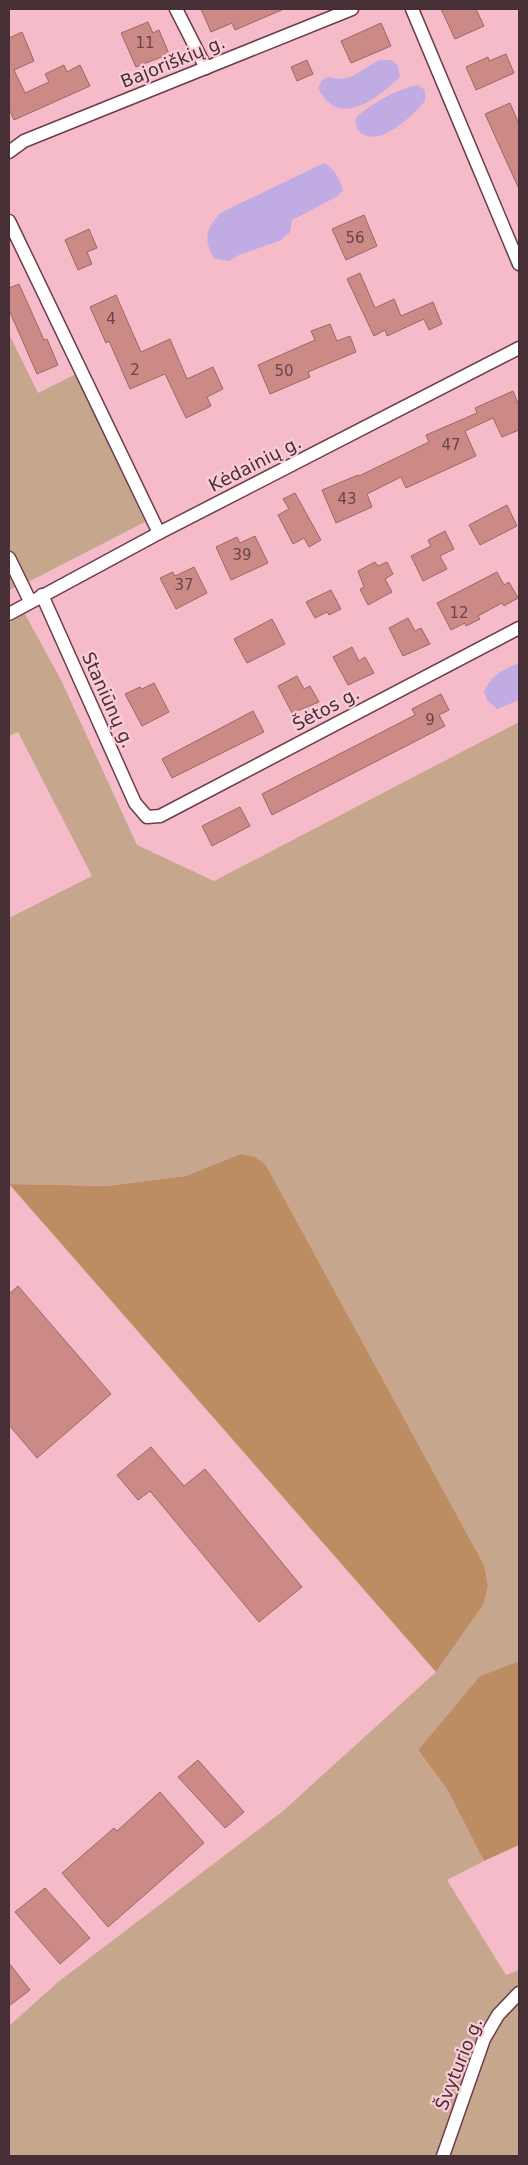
<svg xmlns="http://www.w3.org/2000/svg" width="528" height="2165" viewBox="0 0 528 2165" font-family="'DejaVu Sans',sans-serif">
<rect width="100%" height="100%" fill="#f5bbc9"/>
<g fill="#c6a78d">
<polygon points="9,334 38,393 76,374 145,522 32,580 9,590"/>
<polygon points="25,614 62,682 137,845 214,881 519,722 519,1661 480,1676 418,1750 447,1789 484,1861 447,1880 506,1975 519,1970 519,2156 9,2156 9,2026 58,1982 283,1811 436,1672 483,1605 488,1586 484,1565 266,1165 240,1154 186,1176 107,1186 9,1184 9,918 92,876 18,732 9,736 9,623"/>
</g>
<g fill="#bc8d62">
<polygon points="240,1154 255,1157 266,1165 484,1565 488,1586 483,1605 436,1672 9,1184 107,1186 186,1176"/>
<polygon points="519,1661 519,1845 484,1861 447,1789 418,1750 480,1676"/>
</g>
<g fill="#c1abe3">
<path d="M379,60H391L398,66L400,77C376,99 339,130 318,88L322,80L328,77L340,79L351,77Z"/>
<path d="M417,85L425,90V101C413,115 382,146 362,134C356,130 355,123 356,117C373,103 395,90 417,85Z"/>
<path d="M324,163C334,168 340,179 343,190L338,196L292,220L290,232L281,240L239,255L229,261L215,259C202,240 206,227 222,212Z"/>
<path d="M519,663V700L497,709L487,700L484,692C491,675 503,669 519,663Z"/>
</g>
<g fill="#cc8a86" stroke="#9c6764">
<polygon points="201,9 284,9 235,30 232,23 211,32"/>
<polygon points="441,9 476,9 484,26 455,39"/>
<polygon points="148,22 153,33 159,30 169,54 136,67 121,33"/>
<polygon points="381,23 391,46 351,63 341,41"/>
<polygon points="22,32 34,61 14,70 25,93 49,82 45,74 64,65 67,72 80,65 90,86 14,120 9,109 9,38"/>
<polygon points="506,54 514,73 476,90 466,67 488,57 489,61"/>
<polygon points="307,60 313,74 297,81 291,67"/>
<polygon points="510,103 519,124 519,189 485,114"/>
<polygon points="364,215 377,246 346,260 332,229"/>
<polygon points="89,229 97,248 87,252 92,264 78,270 65,240"/>
<polygon points="360,273 375,308 394,299 401,316 433,302 442,324 429,330 424,319 387,336 385,330 374,336 347,279"/>
<polygon points="19,284 44,340 47,339 58,365 37,374 9,310 9,288"/>
<polygon points="116,295 141,352 170,339 187,379 213,367 223,389 207,397 211,406 186,418 165,374 130,389 109,341 106,343 90,307"/>
<polygon points="330,324 337,341 350,336 356,352 308,372 310,377 270,394 258,365 315,340 311,331"/>
<polygon points="513,391 519,406 519,430 502,437 493,418 465,431 476,456 406,488 401,477 367,494 372,507 336,523 322,490 358,475 359,476 429,442 426,435 477,413 475,408"/>
<polygon points="295,493 321,540 309,547 304,538 293,544 278,515 289,509 283,499"/>
<polygon points="507,505 517,526 480,545 469,525"/>
<polygon points="445,531 454,549 440,556 447,569 423,581 411,556 431,546 428,540"/>
<polygon points="255,536 268,563 231,580 216,547 237,537 240,543"/>
<polygon points="375,562 378,566 387,562 393,574 385,579 392,592 368,605 360,589 364,587 358,571"/>
<polygon points="194,567 207,593 176,609 160,578 173,572 175,576"/>
<polygon points="497,572 504,585 509,582 518,598 504,606 502,603 478,616 480,619 466,626 465,623 451,630 437,603"/>
<polygon points="331,590 341,609 329,615 327,612 315,618 306,602"/>
<polygon points="408,618 415,631 421,628 430,644 403,656 389,628"/>
<polygon points="272,619 285,644 247,663 234,639"/>
<polygon points="352,647 359,661 365,657 374,673 348,685 333,657"/>
<polygon points="297,676 304,689 310,686 319,702 292,713 278,686"/>
<polygon points="154,683 169,712 142,726 125,694 140,687 142,689"/>
<polygon points="441,694 449,710 439,715 445,726 272,815 262,794 415,715 412,709"/>
<polygon points="253,711 264,732 172,778 162,759"/>
<polygon points="240,807 250,826 212,846 202,826"/>
<polygon points="18,1286 111,1394 37,1458 9,1425 9,1294"/>
<polygon points="151,1447 184,1486 205,1469 302,1587 259,1622 150,1491 138,1500 117,1475"/>
<polygon points="198,1760 244,1812 225,1828 178,1777"/>
<polygon points="160,1792 204,1843 108,1927 62,1873 114,1828 117,1831"/>
<polygon points="45,1888 90,1938 60,1964 15,1912"/>
<polygon points="9,1963 30,1990 9,2006"/>
</g>
<g fill="none" stroke-linecap="round" stroke-linejoin="round">
<defs>
<g id="minor">
<polyline points="176,9 206,68"/>
<polyline points="412,9 519,264"/>
<polyline points="9,152 24,141 352,9"/>
<polyline points="9,221 159,533"/>
<polyline points="9,558 30,601"/>
<polyline points="42,595 135,803 147,817 160,816 519,628"/>
<polyline points="9,614 159,533 519,348"/>
<polyline points="443,2156 484,2039 498,2015 519,1993"/>
</g>
</defs>
<use href="#minor" stroke="#6c3c49" stroke-width="15"/>
<use href="#minor" stroke="#fff" stroke-width="12"/>
</g>
<g text-anchor="middle" stroke-width="4.5" stroke-linejoin="round" paint-order="stroke">
<g font-size="15" fill="#684649">
<text x="145" y="48">11</text>
<text x="355" y="243">56</text>
<text x="111" y="324">4</text>
<text x="135" y="375">2</text>
<text x="284" y="376">50</text>
<text x="451" y="450">47</text>
<text x="347" y="504">43</text>
<text x="242" y="560">39</text>
<text x="184" y="590">37</text>
<text x="459" y="618">12</text>
<text x="430" y="725">9</text>
</g>
<g font-size="18" fill="#462f35" stroke="#fbccd7">
<text transform="translate(173 62) rotate(-22)" y="6">Bajoriškių g.</text>
<text transform="translate(255 464) rotate(-27)" y="6">Kėdainių g.</text>
<text transform="translate(108 700) rotate(66)" y="6">Staniūnų g.</text>
<text transform="translate(326 709) rotate(-28)" y="6">Šėtos g.</text>
<text transform="translate(459 2064) rotate(-68)" y="6">Švyturio g.</text>
</g>
</g>
<rect width="528" height="2165" fill="none" stroke="#462f35" stroke-width="20"/>
</svg>
